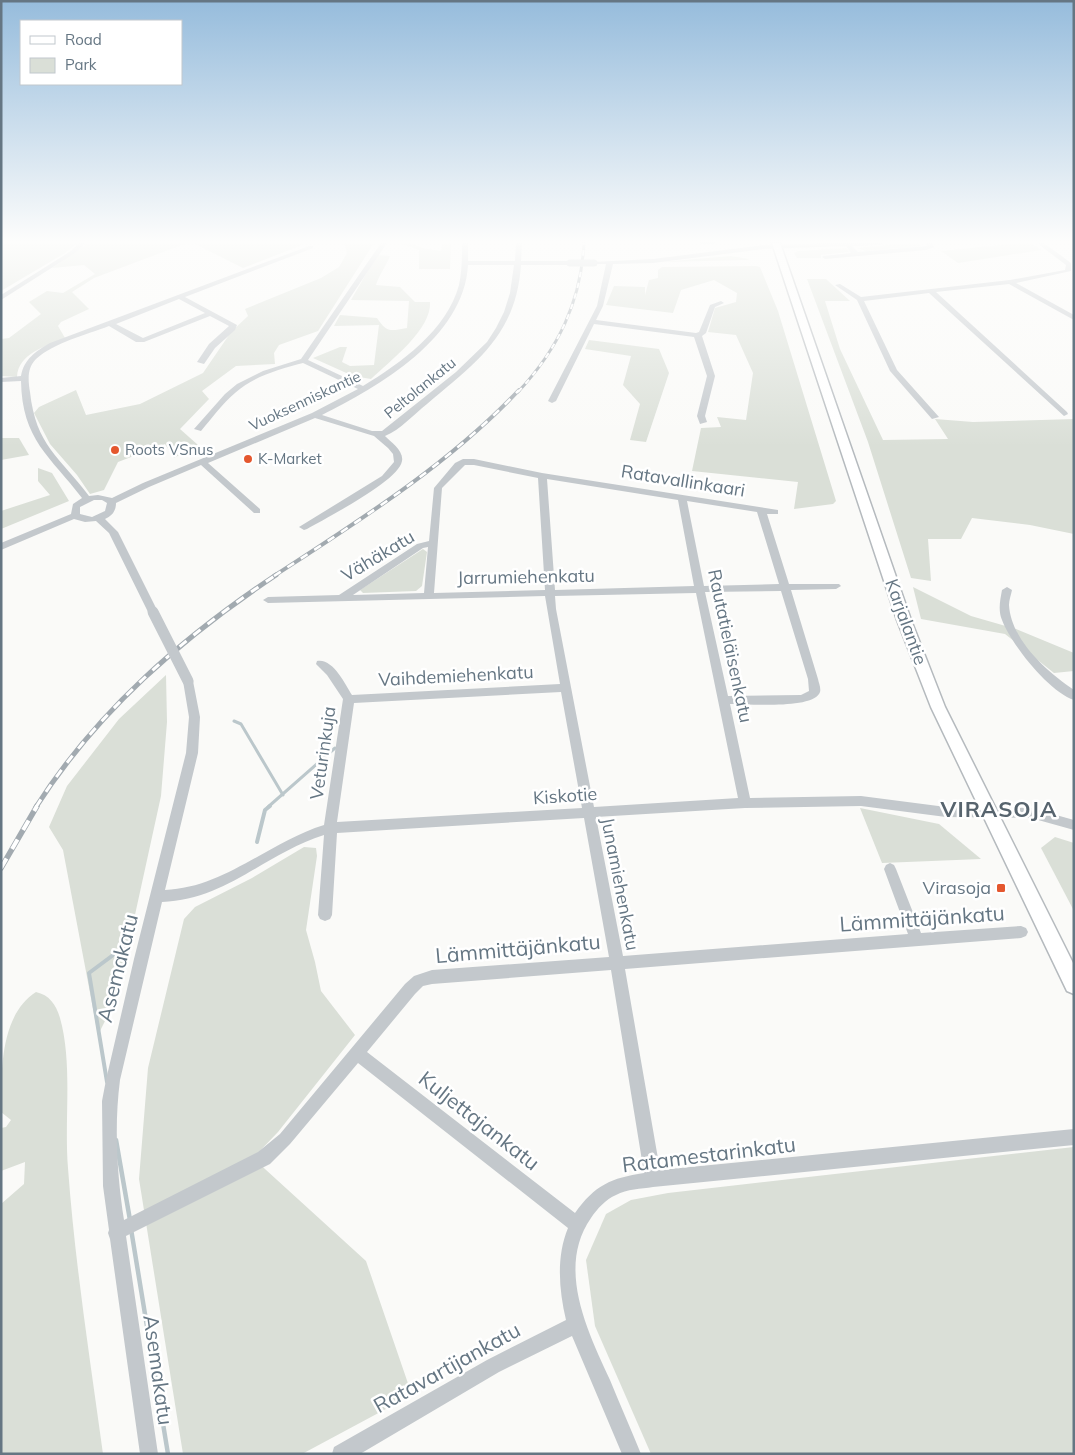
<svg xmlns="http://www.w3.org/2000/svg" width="1075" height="1455" viewBox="0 0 1075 1455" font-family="Mulish,sans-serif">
<rect width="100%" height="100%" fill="#fafaf8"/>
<g fill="#dadfd7">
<polygon points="1,243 77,243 65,253 1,291"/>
<path d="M88,243H187L94,278L72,292L89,309L61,322L58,326L65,338C47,346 18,353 17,377L1,376V339L9,338L41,314L29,302L47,291L63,293L95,274L84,265L52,268Z"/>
<polygon points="193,243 303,243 305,244 243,268"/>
<polygon points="340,243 374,243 318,331 279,345 274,353 275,364 236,366 202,391 209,399 180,429 198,445 174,458 165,444 118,462 104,490 90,494 77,475 50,444 34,413 39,407 76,390 86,415 140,404 203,373 231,332 248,316 245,309 321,278 339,267 347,253 345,246"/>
<polygon points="389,243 413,243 422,248 441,251 442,243 451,243 450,269 419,269 419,250 403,244"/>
<polygon points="908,243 918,243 922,246 865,251 858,248"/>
<polygon points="1020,243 1032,243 1041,250 958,263 941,251"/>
<polygon points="846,248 849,252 821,255 821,258 797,258 794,253 798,251"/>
<path d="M377,255L390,256C386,266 379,275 376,285L400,287L415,302H430C432,329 390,361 371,379L353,376L313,358L340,347H347L342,362L350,366L374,365L379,325L334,326L340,315L377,318C387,333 390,331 407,328L409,301L351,300Z"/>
<polygon points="731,256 749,259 747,260 661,262"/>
<polygon points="756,266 760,267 778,311 836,501 833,504 794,509 798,482 692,471 701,428 721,427 717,417 746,420 753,373 736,335 708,332 715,308 736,302 737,293 714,280 681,290 673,313 606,305 614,286 645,287 645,295 649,280 658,278 658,270 662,267"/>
<polygon points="807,279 826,279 850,301 825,301 840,349 883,440 948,439 935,419 973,422 1074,419 1074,534 1030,525 972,518 961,539 928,539 931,581 911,578 868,442"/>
<polygon points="589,340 659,349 669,373 646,442 630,440 640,404 623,385 631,356 585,349"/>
<polygon points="1,438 19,438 29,455 1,460"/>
<polygon points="38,468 52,473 69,501 1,529 1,511 50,495 38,481"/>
<polygon points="423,549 427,552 422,586 416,591 363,593 360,590"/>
<polygon points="913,587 971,616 1016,629 1074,653 1074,671 1054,673 1005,634 921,619"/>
<polygon points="166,675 167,722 161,796 117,997 98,1035 63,850 49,827 67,786 119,719"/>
<polygon points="860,808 939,824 981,859 882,863"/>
<polygon points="1055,837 1074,843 1074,911 1041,848"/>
<polygon points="304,847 316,848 317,856 306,930 315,962 321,991 355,1035 278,1132 253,1158 366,1261 412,1395 302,1454 183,1454 139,1179 148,1068 184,919 195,907 252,878"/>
<path d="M36,992C49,995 56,1004 60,1018C73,1064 64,1120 68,1168C75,1264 90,1359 103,1454H1V1204L24,1184L25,1162L1,1171V1128L6,1127L11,1120L1,1112C1,1072 0,1015 36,992Z"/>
<polygon points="1074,1147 1074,1454 651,1454 595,1326 586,1260 606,1214 631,1200 668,1193"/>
</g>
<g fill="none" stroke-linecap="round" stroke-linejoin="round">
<polyline stroke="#bbc7cb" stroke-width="2" points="701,243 714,243"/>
<g stroke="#bbc7cb" stroke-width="3">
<polyline points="234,721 241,724 283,795"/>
<polyline points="268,807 335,748"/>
</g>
<g stroke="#bbc7cb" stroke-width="4">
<polyline points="257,842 265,810 270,806"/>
<polyline points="107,1082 89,973 128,944"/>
</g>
<g stroke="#bbc7cb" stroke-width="4.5">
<polyline points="116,1140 130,1220"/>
<polyline points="131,1229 168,1454"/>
</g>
<defs>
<polygon id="major" points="772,243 780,243 911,620 945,707 1074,965 1074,994 1067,991 931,707 897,620"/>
</defs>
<use href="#major" stroke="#b5babe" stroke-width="3"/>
<g fill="#c3c8cc" fill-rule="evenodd">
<polygon points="79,243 86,243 75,253 1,300 1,295 71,251"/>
<path d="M381,243H387L308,360L363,386C401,363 447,330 459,285C462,271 462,257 462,243H468V261H515L516,243H522L521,261H570L573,263L570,265H521C516,335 477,362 427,404C414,414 400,430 385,436C391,442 404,451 402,461C399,481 326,518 307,529L304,530L299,527L382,476L394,462L393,454L388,448L374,436L315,418L208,463L260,509V513H254L201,465L149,487L116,503C116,511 112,516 105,519L118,532L158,612L157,614H149L109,533L96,521L85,522L74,519L1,550V543L71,514L73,504L82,498C50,456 22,440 21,381L1,382V378L21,376C24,359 36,351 50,343L309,246H313V248L185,297L237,325L235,330L215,348L204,364L197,362L209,344L229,326L210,316L144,342H136L109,326C86,335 55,342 36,359C27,368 28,380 30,392C36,446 59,456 89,496L98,495L112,498L143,483L312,413L358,389L303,363C280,369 254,376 235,393C222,404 212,418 201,431L194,429L225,394L237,384L263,371L301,359ZM468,265H514L510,293L504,312L496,328L487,342L456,372L382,431H372L322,415C378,387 464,338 468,265ZM179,299L205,313L143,338L116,324ZM94,500H102L107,503L105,511L92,517L80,514V507Z"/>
<polygon points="826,243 883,243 880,245 852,246 858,252 927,246 926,243 932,243 934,247 926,250 825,259 822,257 823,256 851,253 846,246 764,249 653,263 613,264 603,306 596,320 696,333 699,332 710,305 721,301 724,303 715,307 706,333 702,336 715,376 705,416 707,422 700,424 697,416 707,376 694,337 594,324 556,401 552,403 548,401 597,306 606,264 592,264 592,262 653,259 764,245"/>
<polygon points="1037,243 1044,243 1071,263 1071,271 1016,283 1074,315 1074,320 1009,284 936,292 1067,412 1068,414 1064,416 929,293 864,301 897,370 939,417 932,419 890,371 857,300 835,285 840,284 861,297 1010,280 1065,270 1066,265"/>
<path d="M474,459L542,473L778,510V514H767L789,584H839L841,586L836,589L791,590L818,679C819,684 822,690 819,694C810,709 747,704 730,704L750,798L861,796L946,807L1031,808L1074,820V830L1031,818L946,817L861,806L745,808L596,817L623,956L908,934L884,869L886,865L890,863L894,865L896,869L921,933L1021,926L1026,928L1028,932L1026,936L1021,938L625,969L660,1170L1074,1129V1145L653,1187C641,1189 627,1189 616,1195C606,1199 597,1209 591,1218C556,1268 588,1332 610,1380C620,1405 631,1429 641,1454H622L572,1336L499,1372L360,1454H332L334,1447L487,1360L566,1320C559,1290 556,1257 568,1228L358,1063L290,1144L270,1164L126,1236L158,1454H140L110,1239L108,1233L109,1230L103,1186L102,1101L106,1080L134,959L186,753L189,717L183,681L188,677L193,681L200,717L198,753L165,890C224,888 269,842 324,825L343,699L327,675L316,664L317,661C333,658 345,684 352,695L560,684L545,596L268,603L263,600L268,597L339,595L417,544L429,541L434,488L455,463L463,459ZM465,465H474L538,478L545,590L434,593L442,488ZM547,479L678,500L694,586L555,590ZM687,501L757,512L779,584L704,586ZM428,547L424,593L353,595L423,548ZM781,591L808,679L809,691L801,695L728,696L705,592ZM696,593L738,798L594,807L556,609L555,596ZM561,692L582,808L337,822L354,703ZM584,818L609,957L432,970L414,976L405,984L280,1134L258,1152L124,1220C117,1175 114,1126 120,1080L162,902C226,900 266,853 324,835L318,915L320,919L325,921L330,919L332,915L337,833ZM611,970L644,1173C611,1178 595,1185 575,1213L367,1052L415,994L423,986L432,984Z"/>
<path d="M1007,587L1012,590C1011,595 1009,600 1009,605C1011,640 1047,672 1074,690V700C1049,692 1011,644 1002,620C998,610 1000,601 1002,590Z"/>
</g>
<use href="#major" fill="#fff" fill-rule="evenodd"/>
<defs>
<path id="rail-far3" d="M518,392C558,349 581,302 584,243"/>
<path id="rail-far2" d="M274,576C360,520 448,465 519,390"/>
<path id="rail-far1" d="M36,807C97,711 183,637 276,575"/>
<polyline id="rail" points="1,868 37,806"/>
</defs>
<use href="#rail-far3" stroke="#a2aab0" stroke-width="3"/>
<use href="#rail-far2" stroke="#a2aab0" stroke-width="4"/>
<use href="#rail-far1" stroke="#a2aab0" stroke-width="5"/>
<use href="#rail" stroke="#a2aab0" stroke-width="5.5"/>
<use href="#rail-far3" stroke="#fff" stroke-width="2" stroke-dasharray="5.5" stroke-linecap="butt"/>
<use href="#rail-far2" stroke="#fff" stroke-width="2.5" stroke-dasharray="8" stroke-linecap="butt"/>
<use href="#rail-far1" stroke="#fff" stroke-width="3" stroke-dasharray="9" stroke-linecap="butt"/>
<use href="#rail" stroke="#fff" stroke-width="4" stroke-dasharray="11" stroke-linecap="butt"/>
<polyline stroke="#c3c8cc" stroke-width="7" points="570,263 594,263"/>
<polyline stroke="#c3c8cc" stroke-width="11" points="153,612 188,681"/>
</g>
<linearGradient id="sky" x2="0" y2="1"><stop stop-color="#96bcdc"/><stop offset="0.54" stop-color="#fdfdfc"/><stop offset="1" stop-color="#fdfdfc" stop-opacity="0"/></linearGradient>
<rect width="1075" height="447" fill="url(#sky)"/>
<g fill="#e4572e" stroke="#fff" stroke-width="2">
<circle cx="115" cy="450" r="5"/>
<circle cx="248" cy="459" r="5"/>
<rect x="996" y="883" width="10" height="10" rx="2.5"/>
</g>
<g text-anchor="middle" stroke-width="5" stroke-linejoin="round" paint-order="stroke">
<g font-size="15" fill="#657683" stroke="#fff">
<text transform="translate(420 388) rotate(-39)" y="5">Peltolankatu</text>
<text transform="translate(305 401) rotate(-25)" y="5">Vuoksenniskantie</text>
</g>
<g font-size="15" fill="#657683" stroke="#fff" text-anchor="start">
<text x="125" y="455">Roots VSnus</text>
<text x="258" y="464">K-Market</text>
</g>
<g font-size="18" fill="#657683" stroke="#fff">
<text transform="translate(683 481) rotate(9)" y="6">Ratavallinkaari</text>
<text transform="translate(378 556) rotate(-31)" y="6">Vähäkatu</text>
<text transform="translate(526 577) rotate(-1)" y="6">Jarrumiehenkatu</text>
<text transform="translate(906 622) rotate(70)" y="6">Karjalantie</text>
<text transform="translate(730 646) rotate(78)" y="6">Rautatieläisenkatu</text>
<text transform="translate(456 676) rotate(-3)" y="6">Vaihdemiehenkatu</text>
<text transform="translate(323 753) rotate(-82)" y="6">Veturinkuja</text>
<text transform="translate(565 796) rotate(-4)" y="6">Kiskotie</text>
<text transform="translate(620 884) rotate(79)" y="6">Junamiehenkatu</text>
</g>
<g font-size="18" fill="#657683" stroke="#fff" text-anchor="end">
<text x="991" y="894">Virasoja</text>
</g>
<g font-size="21" fill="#657683" stroke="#fff">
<text transform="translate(922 919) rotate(-4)" y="7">Lämmittäjänkatu</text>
<text transform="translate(518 949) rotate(-5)" y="7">Lämmittäjänkatu</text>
<text transform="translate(118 968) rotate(-76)" y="7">Asemakatu</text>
<text transform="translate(479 1121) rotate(38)" y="7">Kuljettajankatu</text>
<text transform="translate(709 1155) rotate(-7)" y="7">Ratamestarinkatu</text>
<text transform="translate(447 1368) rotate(-29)" y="7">Ratavartijankatu</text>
<text transform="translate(158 1370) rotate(82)" y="7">Asemakatu</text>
</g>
<g font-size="22" font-weight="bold" letter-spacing="1" fill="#57646e" stroke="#fff">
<text x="999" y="817">VIRASOJA</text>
</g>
</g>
<rect width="1075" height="1455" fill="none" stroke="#657683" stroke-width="5"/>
<rect x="20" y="20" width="162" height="65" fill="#ffffff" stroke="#c1c8cd"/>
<rect x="30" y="36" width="25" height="8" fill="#ffffff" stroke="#c1c8cd"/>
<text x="65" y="45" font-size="15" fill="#657683">Road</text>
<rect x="30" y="58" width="25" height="15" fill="#dadfd7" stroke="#c1c8cd"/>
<text x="65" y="70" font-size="15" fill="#657683">Park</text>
</svg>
